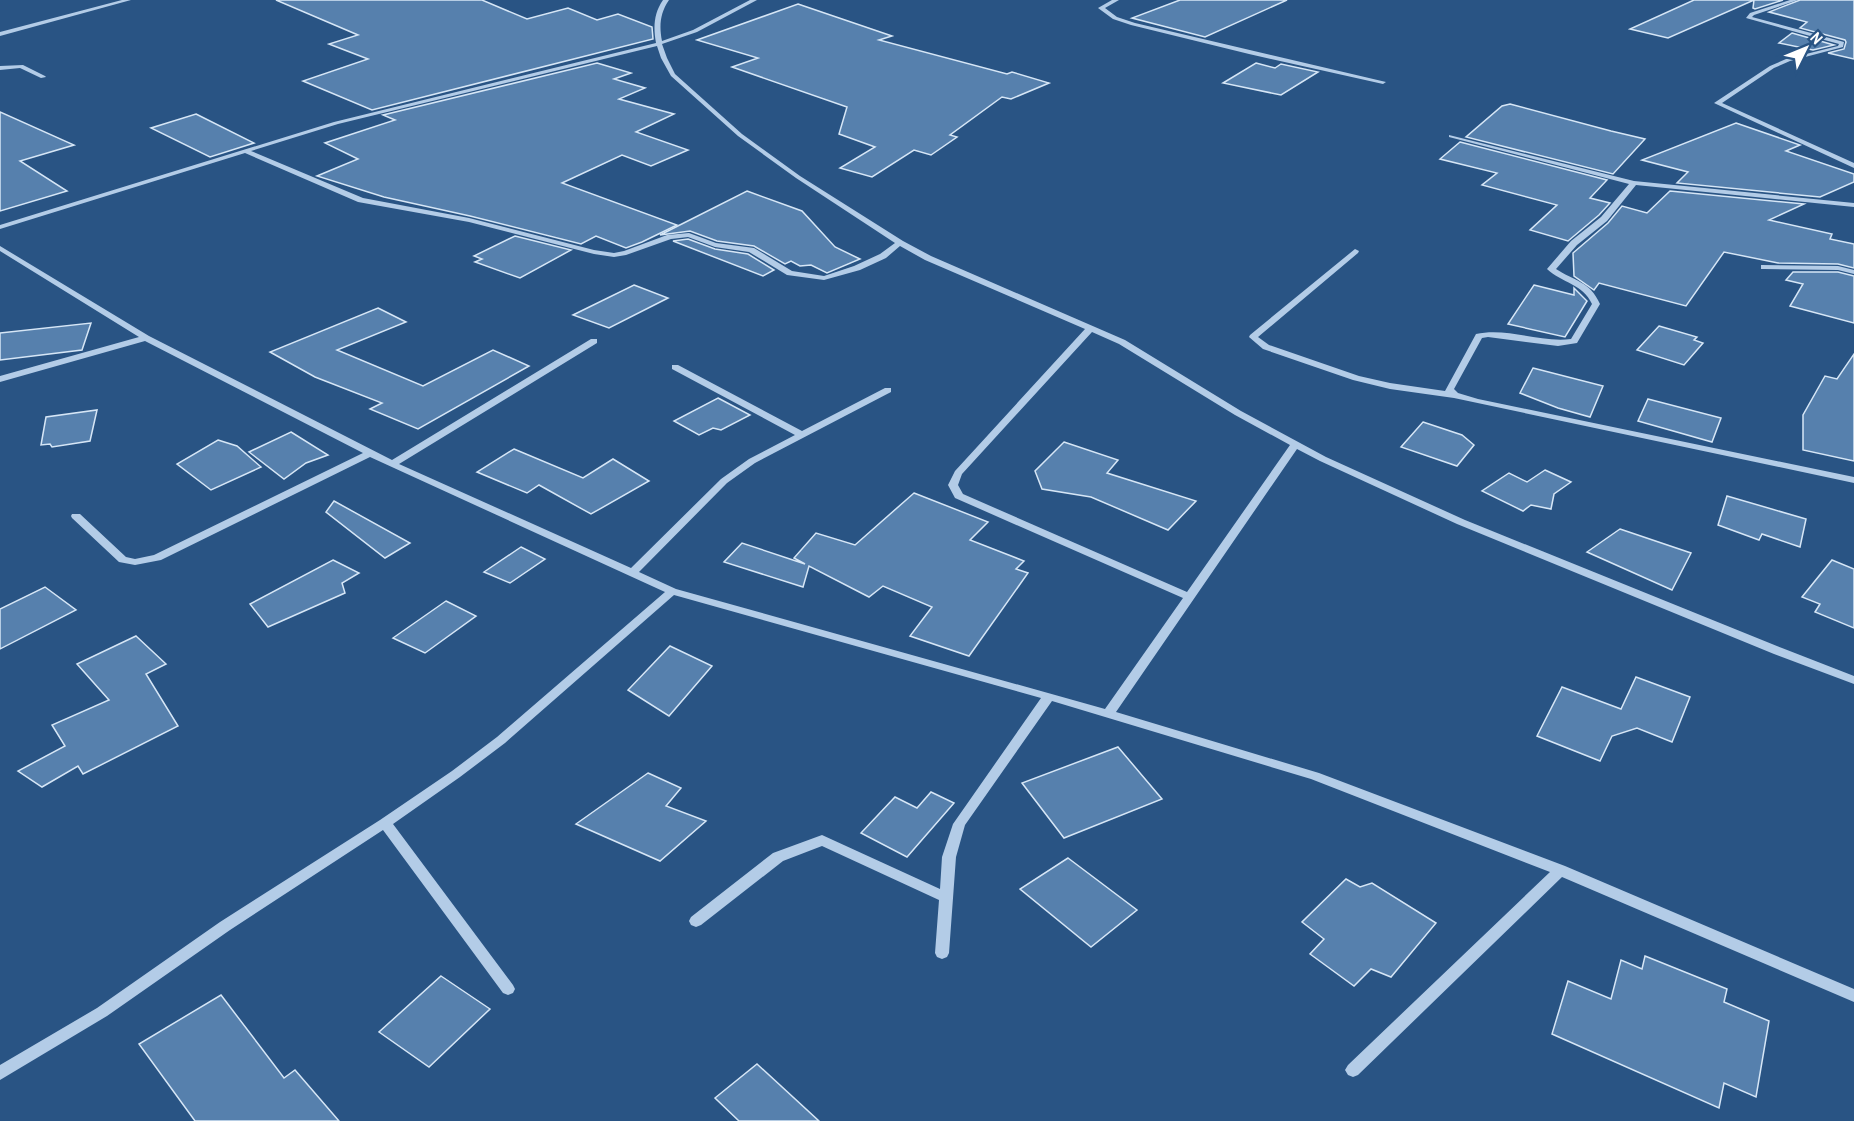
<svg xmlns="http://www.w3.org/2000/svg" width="1854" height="1121" viewBox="0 0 1854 1121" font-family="'Archivo Narrow',sans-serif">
<rect width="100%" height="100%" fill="#295484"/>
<g fill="#5680ad" stroke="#d6e6f6" stroke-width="1.5">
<polygon points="276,0 482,0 527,19 568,8 597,20 618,14 652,27 653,39 372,110 303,81 368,59 329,44 358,35"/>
<polygon points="1180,0 1287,0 1205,37 1132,18"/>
<polygon points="1694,0 1783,0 1755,9 1753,8 1754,0 1668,38 1630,29"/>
<polygon points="1800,0 1854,0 1854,59 1828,53 1844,49 1846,42 1845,40 1800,28 1807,22 1769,12"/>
<polygon points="798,4 892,36 879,40 1007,74 1012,72 1049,83 1011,99 1002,97 950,135 957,137 931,155 914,150 872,177 840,168 875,147 839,134 847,107 732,67 758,58 697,40"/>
<polygon points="1792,33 1834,45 1813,50 1779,43"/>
<polygon points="597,63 631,73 614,79 645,88 619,99 674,114 636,132 688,150 651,166 622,155 562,183 677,225 642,242 626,248 596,236 581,244 470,216 384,197 317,176 358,159 325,143 395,120 383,115"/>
<polygon points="1256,63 1275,68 1281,64 1318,72 1281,95 1223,83"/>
<polygon points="1510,104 1611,131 1645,139 1613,174 1466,137 1502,106"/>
<polygon points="0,112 74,145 20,161 67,191 0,211"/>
<polygon points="196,114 254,143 210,157 151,128"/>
<polygon points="1736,123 1800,145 1786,151 1854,174 1854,182 1820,197 1677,183 1688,172 1642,160"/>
<polygon points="1460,142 1607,180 1590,198 1610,203 1599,215 1568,241 1530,230 1557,205 1482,185 1497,173 1440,159"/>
<polygon points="747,191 802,211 835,247 860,259 827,273 811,265 800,266 791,261 785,264 754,246 717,241 690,231 660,235"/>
<polygon points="1670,191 1804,204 1769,220 1832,234 1830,239 1854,244 1854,268 1838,264 1778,263 1724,252 1686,306 1599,283 1594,290 1574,276 1573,253 1608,223 1622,206 1647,213"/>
<polygon points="515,236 571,250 520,278 475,262 482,259 474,256"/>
<polygon points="688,239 715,249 748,254 774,270 763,276 673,241"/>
<polygon points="1793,272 1838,272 1854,276 1854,323 1790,306 1803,284 1786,280"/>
<polygon points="634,285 668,298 609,328 573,315"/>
<polygon points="1534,285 1574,295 1574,288 1587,301 1565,337 1508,324"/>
<polygon points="378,308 406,322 337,350 423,386 493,350 529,366 418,429 370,409 382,403 315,377 270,352"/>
<polygon points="91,323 82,350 0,360 0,333"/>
<polygon points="1659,326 1697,337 1694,340 1703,343 1684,365 1637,350"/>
<polygon points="1854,354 1854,461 1803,450 1803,415 1825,376 1837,379"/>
<polygon points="1533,368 1603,386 1590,417 1558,408 1520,393"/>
<polygon points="718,398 750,415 721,430 713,428 699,435 674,421"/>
<polygon points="1648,399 1721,418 1712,442 1638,421"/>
<polygon points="97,410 90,441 52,447 50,444 41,445 46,417"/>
<polygon points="1423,422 1462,435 1474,445 1457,466 1401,447"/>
<polygon points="291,432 328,455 306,463 284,479 249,452"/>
<polygon points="218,440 237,446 261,467 211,490 177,464"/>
<polygon points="1064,442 1118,460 1107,473 1196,501 1168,530 1091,497 1042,489 1035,471"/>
<polygon points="514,449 583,478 613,459 649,481 591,514 539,485 527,493 477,472"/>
<polygon points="1545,470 1571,482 1554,494 1551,509 1531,505 1523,511 1482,491 1509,473 1527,482"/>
<polygon points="914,493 988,522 970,540 1024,561 1016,569 1028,573 969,656 910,636 932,607 883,586 869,597 809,566 803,587 724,562 742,543 805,564 794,558 816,533 855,545"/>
<polygon points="1727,496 1806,519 1800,547 1762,534 1759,540 1718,525"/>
<polygon points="334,501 410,543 385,558 326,512"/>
<polygon points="1620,529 1691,553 1672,590 1587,552"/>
<polygon points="521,547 545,559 510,583 484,572"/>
<polygon points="333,560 359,573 342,583 345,593 268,627 250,604"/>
<polygon points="1832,560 1854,569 1854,628 1815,612 1820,604 1802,597"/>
<polygon points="45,587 76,610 0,649 0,609"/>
<polygon points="446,601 476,616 425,653 393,638"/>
<polygon points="136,636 166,664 146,674 178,726 83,774 78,766 42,787 18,771 65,746 52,725 109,700 77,664"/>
<polygon points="670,646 712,666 669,716 628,690"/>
<polygon points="1636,677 1690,697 1672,742 1637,728 1612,736 1600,761 1537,736 1562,687 1621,709"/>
<polygon points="1118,747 1162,799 1064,838 1022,783"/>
<polygon points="648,773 681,788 666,806 706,821 660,861 576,824"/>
<polygon points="931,792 954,803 907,857 861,833 895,797 917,808"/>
<polygon points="1068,858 1137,910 1091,947 1020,889"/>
<polygon points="1346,879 1360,887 1372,883 1436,923 1391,977 1371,969 1354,986 1310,954 1324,939 1302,922"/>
<polygon points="1645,956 1727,989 1724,1002 1769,1021 1756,1097 1724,1083 1719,1108 1552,1034 1568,981 1611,999 1621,960 1642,969"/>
<polygon points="441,976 490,1009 429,1067 379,1032"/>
<polygon points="221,995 284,1078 295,1070 339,1121 195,1121 139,1044"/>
<polygon points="757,1064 819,1121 739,1121 715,1098"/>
</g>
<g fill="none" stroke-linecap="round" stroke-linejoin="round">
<g fill="#b3cce7" fill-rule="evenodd">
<polygon points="122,0 131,0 0,36 0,32"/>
<path d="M663,0H669C660,13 659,26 662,41L693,30L750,0H757L697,32L662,44L667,58L675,74L742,134L800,176L903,241L931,256L1125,340L1241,411L1326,457L1465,520L1782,648L1854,676V684L1774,654L1457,524L1320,461L1297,449L1116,712L1319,773L1565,866L1854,989V1002L1562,877L1358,1075L1353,1077L1348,1075L1345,1070L1348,1065L1550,872L1311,779L1052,701L965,825L956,857L949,953L947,957L942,959L937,957L935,953L939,900L822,846L783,861L701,925L696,927L691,925L689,921L691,917L773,853L822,835L940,889L942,857L953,824L1041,698L674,595L505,743L460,777L393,824L513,985L515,989L513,993L508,995L503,993L383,830L230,930L107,1016L0,1080V1065L97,1008L220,922L380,820L452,771L497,737L665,592L370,457L161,560L135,565L119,562L72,518L71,516L72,514H80L126,557L135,559L154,555L363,453L145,341L0,382V376L139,337L0,251V246L149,336L392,460L591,339H597V343L399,464L631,568L721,479L749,459L795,435L672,369V365H678L802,431L885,388H891V392L755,463L727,483L639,572L676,589L1105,709L1183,598L955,498L948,485L955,471L1085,329L925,260L900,246L886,258L860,270L824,280L787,275L749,252L715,247L688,237L671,239L626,255L614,257L594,254L469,222L358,202L245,153L0,229V225L334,122L656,43C653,27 654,13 663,0ZM657,46L661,58L671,76L738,136L796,178L895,243L880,254L854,266L824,276L792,271L754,248L716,243L689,233L667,235L624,251L614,253L594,250L469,218L363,198L251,151L338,124ZM1092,332L1119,344L1235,415L1290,445L1187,592L963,494L958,485L962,474Z"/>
<polygon points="1112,0 1119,0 1105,8 1117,17 1135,23 1386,82 1383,84 1249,54 1131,25 1113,19 1098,8"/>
<polygon points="1790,0 1798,0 1754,15 1752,17 1844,42 1843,47 1790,61 1774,68 1722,103 1854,163 1854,168 1714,103 1770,66 1786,59 1838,46 1839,44 1746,18 1750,13"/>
<polygon points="23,65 45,76 46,77 41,78 20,68 0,70 0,66"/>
<path d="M1449,135L1634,181L1854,203V207L1636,185L1607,221L1577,245L1556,269C1574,281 1590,281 1600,304L1577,343L1558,346L1488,337L1482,338L1454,389L1458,393L1478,399L1854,477V483L1454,398L1390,389L1353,380L1263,349L1249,337L1250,335L1355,249L1359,251L1358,253L1258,337L1269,345L1359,376L1390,383L1445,391L1476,334C1507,327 1540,343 1571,339L1592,304C1583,284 1562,283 1547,269L1571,241L1601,217L1629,184L1449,137Z"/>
<polygon points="1761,265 1838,266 1854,270 1854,274 1838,270 1764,269 1761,269"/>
</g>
</g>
<g transform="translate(1806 48) rotate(47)" stroke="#295484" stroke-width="4.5" paint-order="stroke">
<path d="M0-4.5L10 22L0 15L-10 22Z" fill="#ffffff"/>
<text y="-9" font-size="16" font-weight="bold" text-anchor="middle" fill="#ffffff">N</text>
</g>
</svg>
